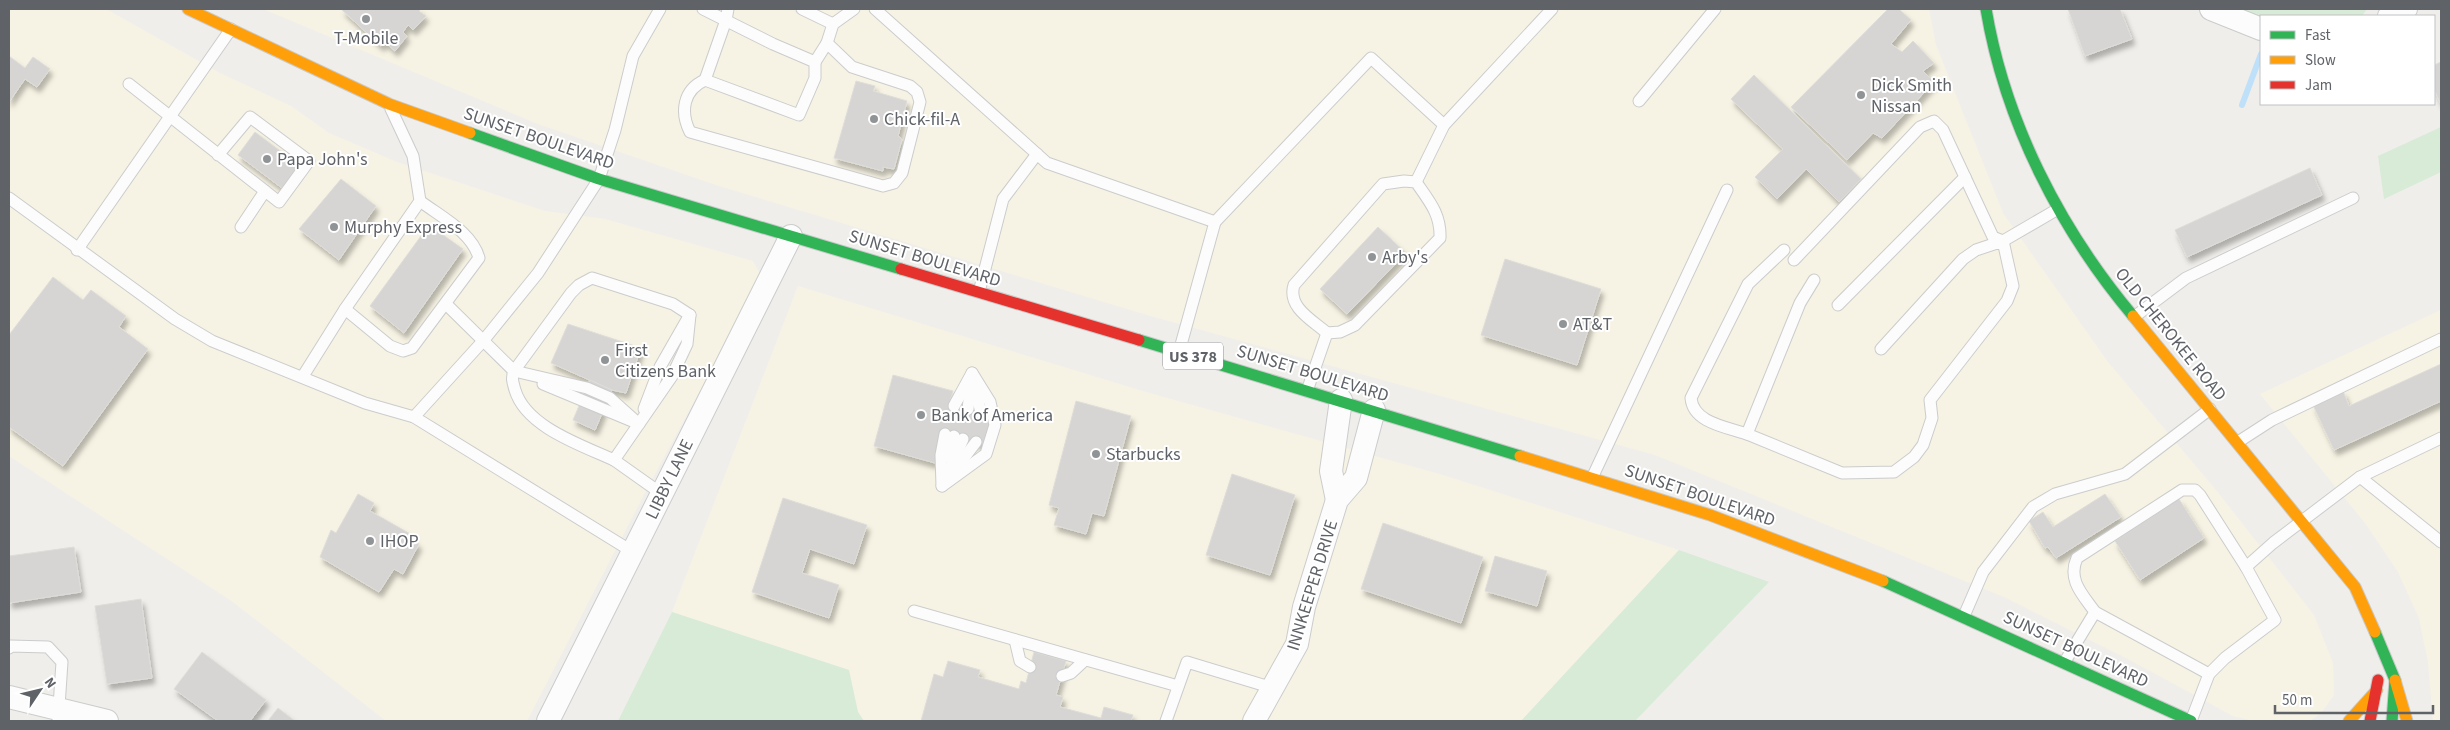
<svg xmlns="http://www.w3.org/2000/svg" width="2450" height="730" viewBox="0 0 2450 730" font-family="'Source Sans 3',sans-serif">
<defs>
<filter id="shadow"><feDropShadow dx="3" dy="5.5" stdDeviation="2.5" flood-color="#0004"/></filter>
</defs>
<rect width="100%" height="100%" fill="#efeeea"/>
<g fill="#f7f3e4">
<polygon points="9,9 106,9 220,73 291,106 329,133 397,162 545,211 605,219 753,261 760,274 758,283 649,485 527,721 386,721 233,602 9,456"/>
<polygon points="263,9 1929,9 1936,45 2003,213 2108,362 2216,490 2314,615 2333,663 2334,695 2321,713 2310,721 2254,721 2233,716 2126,658 2004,597 1655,455 1147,315 719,186 538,124"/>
<polygon points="798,286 1146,392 1443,475 1679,550 1521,721 864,721 858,712 849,670 672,612"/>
<polygon points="2441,310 2441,721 2433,721 2428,662 2419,618 2398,572 2365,523 2260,394"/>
</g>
<g fill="#d8ebd6">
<polygon points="2239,9 2367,9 2362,16 2261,16 2261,29"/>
<polygon points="2441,127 2441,172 2384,199 2378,156"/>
<polygon points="1679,550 1769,582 1635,721 1521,721"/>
<polygon points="672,612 849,670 858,712 864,721 618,721"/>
</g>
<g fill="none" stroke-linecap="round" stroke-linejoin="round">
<polyline stroke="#bfe0f9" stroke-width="6" points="2242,105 2261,54"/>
</g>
<g fill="#d6d5d3" stroke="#deddd9" filter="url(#shadow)">
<polygon points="341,9 421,9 419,11 426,16 413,30 408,25 403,32 407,36 395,51 385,42 381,46"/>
<polygon points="1888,9 1899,9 1911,20 1891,44 1902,52 1913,41 1934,63 1923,71 1934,82 1882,138 1873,133 1847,160 1791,107"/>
<polygon points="2068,9 2120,9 2132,39 2085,56"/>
<polygon points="9,56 25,68 33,57 50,69 37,87 25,79 9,102"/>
<polygon points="2441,62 2441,104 2434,89 2434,65"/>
<polygon points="1754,75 1861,179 1839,202 1806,169 1777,199 1755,177 1783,149 1731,99"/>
<polygon points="856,81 875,86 873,91 907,101 898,136 902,139 894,169 883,167 883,171 834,158"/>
<polygon points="255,132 299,165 282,188 238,155"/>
<polygon points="2310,168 2322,195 2187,257 2175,230"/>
<polygon points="341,179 376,206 339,260 299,229"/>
<polygon points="429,225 463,249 404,333 370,306"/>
<polygon points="1378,227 1406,253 1347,314 1320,289"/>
<polygon points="1505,259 1601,289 1577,365 1481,335"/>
<polygon points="53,277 83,300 91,290 126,316 119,327 148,349 63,466 9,427 9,335"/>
<polygon points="568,324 641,348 626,393 612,390 551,363"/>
<polygon points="2441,364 2441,401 2334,450 2313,405 2343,391 2349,406"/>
<polygon points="893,375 953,391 949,404 992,416 984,445 943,433 935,463 874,446"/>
<polygon points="590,380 612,390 595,430 573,420"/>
<polygon points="1076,401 1131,416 1104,516 1092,513 1086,534 1054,525 1059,508 1049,505"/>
<polygon points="1232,474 1295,495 1270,575 1206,555"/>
<polygon points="358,494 374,503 370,511 414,536 411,539 419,544 403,574 394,569 379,592 320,557 331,530 336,533"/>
<polygon points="2105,494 2121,517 2056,558 2048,547 2045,548 2029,521 2043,512 2053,527"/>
<polygon points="783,498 867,525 854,564 810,549 802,573 839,585 829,618 752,592"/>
<polygon points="2179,499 2204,538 2140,580 2115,541"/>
<polygon points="1383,523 1483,557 1461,623 1361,589"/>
<polygon points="74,547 81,592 9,603 9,556"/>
<polygon points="1495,556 1547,571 1537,606 1485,591"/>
<polygon points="141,599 152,678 107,684 95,606"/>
<polygon points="202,652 266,700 250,721 218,721 174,689"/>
<polygon points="1034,652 1066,661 1056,695 1063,697 1060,707 1101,718 1104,707 1133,715 1131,721 921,721 934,674 943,677 948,661 980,670 978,677 1019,689 1021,681 1026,683"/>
<polygon points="278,708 295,721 268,721"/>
</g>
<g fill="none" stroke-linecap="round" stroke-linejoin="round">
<defs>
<g id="lane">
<path d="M703,9L773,44L815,62V78L799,115L705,80C683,90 680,112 690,132L883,186L894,183L902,173L920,102L917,92L910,86L852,67L827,43"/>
<polyline points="802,9 833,24"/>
<polyline points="875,9 1047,163 1215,222 1179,352"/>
<polyline points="815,62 827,43 833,24 854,9"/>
<polyline points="705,80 726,20 728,9"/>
<polyline points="129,84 279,202 309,161 250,117 218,155"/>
<polyline points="1639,101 1715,9"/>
<path d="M1404,181L1416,182C1429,201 1441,214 1440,238L1355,325L1340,332L1327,333C1312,320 1287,307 1294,285L1383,184Z"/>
<polyline points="1416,182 1444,125 1552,9"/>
<polyline points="9,198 175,319 212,341 365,403 414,417 633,552"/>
<polyline points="1215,222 1371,58 1444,125"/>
<polyline points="241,227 265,191"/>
<polyline points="77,250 231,29"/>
<polyline points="1794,260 1920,127 1934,121 1943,130 1993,237 2003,241 2058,209"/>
<polyline points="1814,280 1800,303 1747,434 1842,473 1894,472 1914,457 1923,445 1932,418 1930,400 2007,301 2013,286 2003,241 1976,250 1963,259 1881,349"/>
<polyline points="979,292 1003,199 1037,154"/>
<polyline points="446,304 514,371 571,293 579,285 592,278 673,304 690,315"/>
<polyline points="1838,305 1965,177"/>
<path d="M345,309L390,346L403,351L412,348L479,258C472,232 441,217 420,201"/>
<polyline points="2134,317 2186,278 2353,198"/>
<path d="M514,371C511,378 513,383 515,390C526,427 581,445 614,460"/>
<polyline points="514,371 587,388 610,398 639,424"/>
<polyline points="303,376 345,309 420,201 413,156 391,109"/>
<polyline points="974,382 981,413"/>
<polyline points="543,384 632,421"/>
<polyline points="1307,391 1327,333"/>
<polyline points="954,406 972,373"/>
<polyline points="644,409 660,367 688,318"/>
<polyline points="968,409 971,382"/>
<polyline points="414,417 483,341 538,273 599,179 615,130 633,56 660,9"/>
<path d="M1747,434C1727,427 1693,423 1691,398L1748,284L1784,250"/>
<polyline points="2238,442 2272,420 2441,339"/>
<polyline points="949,457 954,436"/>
<polyline points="950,468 963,439"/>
<polyline points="951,475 976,442"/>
<polyline points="2360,477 2441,542"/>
<polyline points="1592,478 1727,190"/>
<polyline points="942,486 986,454 995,425 990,402 972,373"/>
<polyline points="942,486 941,455 945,434"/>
<polyline points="662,494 614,460 672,376 687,344 690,315"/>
<polyline points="914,611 1178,686"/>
<path d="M2095,612C2083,595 2067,580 2077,558L2182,490H2195L2200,495L2246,567"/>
<polyline points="1964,616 1983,572 2033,507 2055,494 2125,474 2210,409"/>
<polyline points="1015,640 1020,661 1030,667"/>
<polyline points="9,648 10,646 48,647 62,662 58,721"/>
<polyline points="2064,663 2095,612 2209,674"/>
<polyline points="1062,676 1071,673 1085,660"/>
<polyline points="1166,721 1187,662 1273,688"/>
<polyline points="2191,721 2209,674 2225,658 2275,620 2246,567 2273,543 2360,477 2441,438"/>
</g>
<g id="street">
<polyline points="2211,9 2261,29"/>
<polyline points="2389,16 2406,9"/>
<polyline points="1337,500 1331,471 1341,400"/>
<polyline points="9,697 107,721"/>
<polyline points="548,721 791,236"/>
<polyline points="1254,721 1297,644 1304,607 1337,500 1356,478 1374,410"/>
</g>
<g id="fast">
<path d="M1986,9C2005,122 2060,229 2133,316"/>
<polyline points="470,133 599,179 901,269"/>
<polyline points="1139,340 1520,456"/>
<polyline points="1883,581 2191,721"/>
<polyline points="2375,632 2395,680 2392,721"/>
</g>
<g id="slow">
<polyline points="188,9 389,104 470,133"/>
<polyline points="2133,316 2355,587 2375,632"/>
<polyline points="1520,456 1710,515 1883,581"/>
<polyline points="2395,680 2407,721"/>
<polyline points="2349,721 2377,690"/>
</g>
<g id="jam">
<polyline points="901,269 1139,340"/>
<polyline points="2370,721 2378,680"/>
</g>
</defs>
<use href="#lane" stroke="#cbcccc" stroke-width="13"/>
<use href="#street" stroke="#cbcccc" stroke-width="24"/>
<use href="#fast" stroke="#cacacb" stroke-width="13"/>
<use href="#slow" stroke="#cacacb" stroke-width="13"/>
<use href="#jam" stroke="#cacacb" stroke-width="13"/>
<use href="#lane" stroke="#fdfcfc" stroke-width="11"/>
<use href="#street" stroke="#fdfcfc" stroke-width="22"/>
<use href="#fast" stroke="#30b455" stroke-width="11"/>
<use href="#slow" stroke="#ff9f0a" stroke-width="11"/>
<use href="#jam" stroke="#e5322d" stroke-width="11"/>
</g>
<g fill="#919496" stroke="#fff" stroke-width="2">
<circle cx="366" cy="19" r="5"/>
<circle cx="1861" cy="95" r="5"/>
<circle cx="874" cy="119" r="5"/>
<circle cx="267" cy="159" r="5"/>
<circle cx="334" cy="227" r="5"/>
<circle cx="1372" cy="257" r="5"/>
<circle cx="1563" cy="324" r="5"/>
<circle cx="605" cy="360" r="5"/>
<circle cx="921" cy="415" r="5"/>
<circle cx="1096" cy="454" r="5"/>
<circle cx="370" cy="541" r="5"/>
</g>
<g text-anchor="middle" stroke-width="4" stroke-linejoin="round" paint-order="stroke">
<rect fill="#fff" stroke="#8f9295" stroke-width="1" x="1163" y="342.5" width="60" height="27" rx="4"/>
<g font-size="16" font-weight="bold" fill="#5f6368">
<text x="1193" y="362">US 378</text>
</g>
<g font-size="18" fill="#5f6368" stroke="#fff" text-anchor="start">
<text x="366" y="44" text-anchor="middle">T-Mobile</text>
<text x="1871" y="91">Dick Smith<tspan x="1871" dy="21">Nissan</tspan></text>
<text x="884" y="125">Chick-fil-A</text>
<text x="277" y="165">Papa John's</text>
<text x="344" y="233">Murphy Express</text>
<text x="1382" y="263">Arby's</text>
<text x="1573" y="330">AT&amp;T</text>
<text x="615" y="356">First<tspan x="615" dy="21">Citizens Bank</tspan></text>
<text x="931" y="421">Bank of America</text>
<text x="1106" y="460">Starbucks</text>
<text x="380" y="547">IHOP</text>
</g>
<g font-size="18" fill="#5f6368" stroke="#fff">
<text transform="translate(539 138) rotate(19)" y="6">SUNSET BOULEVARD</text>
<text transform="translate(925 258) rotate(17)" y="6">SUNSET BOULEVARD</text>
<text transform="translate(2171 334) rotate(51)" y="6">OLD CHEROKEE ROAD</text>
<text transform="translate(1313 373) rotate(17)" y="6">SUNSET BOULEVARD</text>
<text transform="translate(669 479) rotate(-64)" y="6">LIBBY LANE</text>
<text transform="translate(1700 495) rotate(19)" y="6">SUNSET BOULEVARD</text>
<text transform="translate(1312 585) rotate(-73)" y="6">INNKEEPER DRIVE</text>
<text transform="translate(2076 649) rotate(25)" y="6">SUNSET BOULEVARD</text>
</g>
</g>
<rect width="2450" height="730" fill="none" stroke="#5f6368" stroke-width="20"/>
<rect x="2260" y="15" width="175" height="90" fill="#ffffff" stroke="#bfc1c3"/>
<rect x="2270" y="31" width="25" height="8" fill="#30b455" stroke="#bfc1c3"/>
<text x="2305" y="40" font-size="15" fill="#5f6368">Fast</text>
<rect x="2270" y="56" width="25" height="8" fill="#ff9f0a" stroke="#bfc1c3"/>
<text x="2305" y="65" font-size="15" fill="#5f6368">Slow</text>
<rect x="2270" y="81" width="25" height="8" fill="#e5322d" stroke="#bfc1c3"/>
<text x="2305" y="90" font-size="15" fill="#5f6368">Jam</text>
<g transform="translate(40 690) rotate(55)" stroke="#ffffff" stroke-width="4" paint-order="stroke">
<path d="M0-4L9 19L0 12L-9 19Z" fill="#5f6368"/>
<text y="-8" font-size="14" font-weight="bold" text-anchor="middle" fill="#5f6368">N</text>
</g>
<path d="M2275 705v8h158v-8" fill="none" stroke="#5f6368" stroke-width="2.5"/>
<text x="2282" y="705" font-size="15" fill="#5f6368" stroke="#ffffff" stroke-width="4" paint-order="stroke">50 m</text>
</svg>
